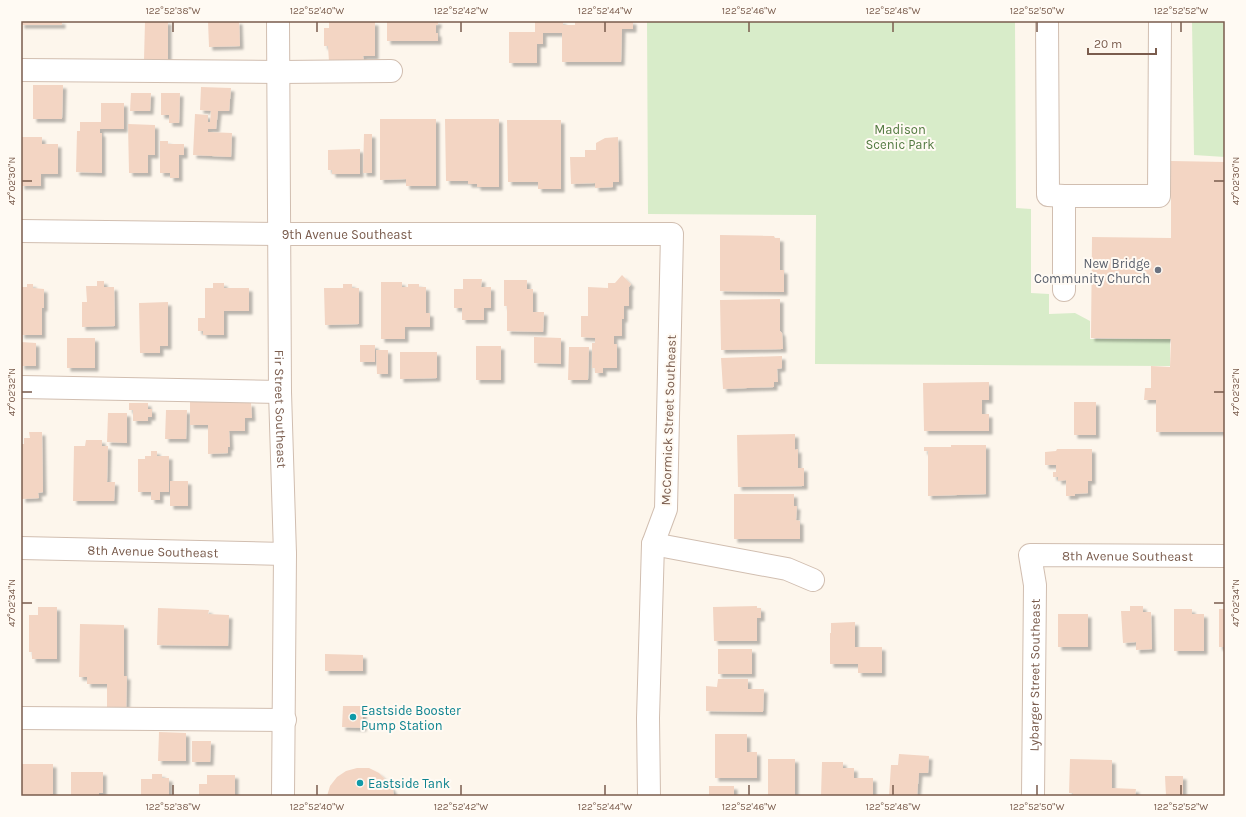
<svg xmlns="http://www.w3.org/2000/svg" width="1246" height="817" viewBox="0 0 1246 817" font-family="Karla,sans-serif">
<defs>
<filter id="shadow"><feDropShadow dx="3.5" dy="3.5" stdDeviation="1" flood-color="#0004"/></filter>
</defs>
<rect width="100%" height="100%" fill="#fdf6ec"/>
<g fill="#d8ecc9">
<polygon points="647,21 1015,21 1016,208 1031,209 1031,293 1049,294 1049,314 1075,313 1090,321 1090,339 1170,339 1170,366 815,364 816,215 648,214"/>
<polygon points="1192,21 1225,21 1225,157 1194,155"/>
</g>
<g fill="#f3d5c3" filter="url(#shadow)">
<rect x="21" y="21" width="41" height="4"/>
<polygon points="145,21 168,21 168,60 144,60"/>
<polygon points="208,21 239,21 240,46 209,47"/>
<polygon points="329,21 364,21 364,22 375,22 375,56 363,56 364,62 329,62 328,46 324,46 324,28 329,28"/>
<polygon points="387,21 438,21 438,25 436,25 436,33 438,33 438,41 387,41"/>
<polygon points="535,21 563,21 563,25 575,25 575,21 633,21 633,29 622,29 621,62 562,62 562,33 543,33 543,44 537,44 537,63 509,63 509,32 535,32"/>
<polygon points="33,85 63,85 62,119 33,119"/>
<polygon points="201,87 231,88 229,111 218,111 216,129 208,129 208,132 232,133 231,157 193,155 195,114 208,115 208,122 210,122 211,111 200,110"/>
<polygon points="131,93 151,93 150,111 130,111"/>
<polygon points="161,93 180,93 179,123 169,123 169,115 161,115"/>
<polygon points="101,103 124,103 124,129 100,129 100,133 102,133 102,173 76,172 77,131 80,131 80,122 101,122"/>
<polygon points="380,119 436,119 436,186 406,186 406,179 380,180"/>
<polygon points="445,119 499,119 499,187 477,187 477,184 468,184 468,181 446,181"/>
<polygon points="507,120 561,120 561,189 538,189 538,182 508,182"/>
<polygon points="128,124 155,125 155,155 148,155 148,173 129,173"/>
<polygon points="364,134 372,134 372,173 363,173"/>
<polygon points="21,137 42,137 42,144 58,144 58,174 41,174 41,186 21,186"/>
<polygon points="618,137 619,182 613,182 613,187 595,188 595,183 571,184 570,157 585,157 585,150 596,150 596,143 605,138"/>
<polygon points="160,141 168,141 168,144 184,144 184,155 179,155 179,178 170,178 170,173 160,173"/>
<polygon points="360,149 360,174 332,174 332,170 328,170 328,150"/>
<polygon points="1171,161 1225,162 1225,432 1156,432 1156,400 1144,400 1145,388 1151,388 1151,366 1170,367 1171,339 1091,338 1092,237 1171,238"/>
<polygon points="720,235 774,236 775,238 780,238 780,270 784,270 784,292 720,291"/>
<polygon points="622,275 631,284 629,287 629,306 624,306 624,319 622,319 622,336 614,336 614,344 617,344 617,368 603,368 603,373 595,373 595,368 592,368 592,343 595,343 595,338 581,337 581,316 588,316 588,287 608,288 608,283 615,283"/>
<polygon points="463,279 482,279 481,287 491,287 491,308 484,308 484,320 462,320 462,308 454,308 454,289 463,289"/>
<polygon points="504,280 527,280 527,289 533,289 533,312 544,312 543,332 507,331 507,306 504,306"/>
<polygon points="97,281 104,281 104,287 114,287 115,326 82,327 82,302 87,302 86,286 97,286"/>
<polygon points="381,282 402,282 402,287 408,287 408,284 419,284 419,287 426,287 426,313 430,313 430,327 405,327 405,339 381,339"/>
<polygon points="213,283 224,283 224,288 249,288 249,311 224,311 224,335 203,335 203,331 198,331 198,318 205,318 205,288 213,288"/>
<polygon points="27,284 33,284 33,288 44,289 44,308 42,308 42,335 21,335 21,287 27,287"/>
<polygon points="343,284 352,284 352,288 359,288 359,324 325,325 324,288 343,288"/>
<polygon points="780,299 780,331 782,333 783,349 721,350 720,300"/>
<polygon points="168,302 168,346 160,346 160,353 140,353 139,303"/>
<polygon points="534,337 561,338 561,364 534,363"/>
<rect x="67" y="338" width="28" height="30"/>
<polygon points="21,342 36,343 36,366 21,366"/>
<rect x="360" y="345" width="15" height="17"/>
<rect x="476" y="346" width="25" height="34"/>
<polygon points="569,347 589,347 588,380 568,380"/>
<polygon points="376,350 388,350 388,374 377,374"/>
<polygon points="400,352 437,352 437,378 400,379"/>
<polygon points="782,356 782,368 777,369 778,382 774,382 774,387 723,389 721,358"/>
<polygon points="989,382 989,400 982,400 982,414 989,414 989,431 924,431 923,383"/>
<polygon points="190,401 246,401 246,403 251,403 252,418 245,418 245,431 229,431 230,447 228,447 228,453 208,454 208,425 190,425"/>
<rect x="1074" y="402" width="22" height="33"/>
<polygon points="129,403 148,403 148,409 152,409 152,417 148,417 148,421 133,421 133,410 129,410"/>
<polygon points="166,410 187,410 186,439 165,439"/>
<polygon points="108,413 127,413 127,443 107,442"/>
<polygon points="29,432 42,432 43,492 38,493 39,498 22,499 22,492 21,492 21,444 24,444 24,438 30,438"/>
<polygon points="795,434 795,450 798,449 798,468 804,468 804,486 738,487 737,435"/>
<polygon points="86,440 102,440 102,446 108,446 107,482 115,482 114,501 73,501 74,446 85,446"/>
<polygon points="951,445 986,445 986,494 928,496 928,451 924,451 924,447 951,447"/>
<polygon points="1057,449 1092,449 1092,481 1088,481 1088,493 1075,494 1075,496 1066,496 1066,480 1058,481 1058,477 1053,477 1053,472 1056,472 1056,465 1045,465 1045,452 1056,451"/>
<polygon points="151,451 157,451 157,456 169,456 169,492 160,492 160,500 151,500 151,492 138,492 138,459 145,459 145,456 151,456"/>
<rect x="170" y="481" width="18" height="25"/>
<polygon points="734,494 794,494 794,506 797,506 796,520 800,521 800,539 734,539"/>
<polygon points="757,606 757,608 761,608 761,618 757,618 757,641 714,641 713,607"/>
<polygon points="1130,606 1143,606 1143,612 1151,612 1152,649 1136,650 1136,642 1123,643 1121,611 1130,611"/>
<polygon points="38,607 57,607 57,659 32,659 32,652 29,652 29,615 38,615"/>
<polygon points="158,608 209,610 208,614 229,615 228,646 157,645"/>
<polygon points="1174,609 1192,609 1192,614 1204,614 1204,651 1174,651"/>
<rect x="1219" y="609" width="6" height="38"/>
<rect x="1058" y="614" width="30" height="33"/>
<polygon points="855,622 855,647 882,647 882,673 858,673 858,664 830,664 830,633 831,633 831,623"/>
<polygon points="80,624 124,625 124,676 127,676 126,712 107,712 107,684 87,684 87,677 79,677"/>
<rect x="718" y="649" width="34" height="25"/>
<polygon points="325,654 363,655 363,671 325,671"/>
<polygon points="718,679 748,679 748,689 764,689 763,712 706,711 706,686 717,687"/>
<polygon points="343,706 363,706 363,728 342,727"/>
<polygon points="159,732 186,733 186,761 158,761"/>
<polygon points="715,734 747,734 747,752 757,752 757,778 715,778"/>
<polygon points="192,741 211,741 210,762 192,762"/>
<polygon points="899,754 929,756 928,773 919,773 917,796 889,796 891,765 898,765"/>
<rect x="768" y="759" width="27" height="37"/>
<polygon points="1070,759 1112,760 1112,788 1136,789 1135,796 1073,796 1073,793 1069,793"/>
<polygon points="822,762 843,762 843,768 854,768 854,778 873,778 873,796 821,796"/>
<polygon points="21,764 53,764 53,794 50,794 50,796 21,796"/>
<polygon points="357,768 369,768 379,773 387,781 393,790 394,796 327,796 330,786 337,777 346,771"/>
<polygon points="71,772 103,772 103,793 99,793 99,796 78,796 78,795 71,795"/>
<polygon points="152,774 162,774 162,778 169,778 169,796 141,796 141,779 152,779"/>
<polygon points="207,775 235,775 235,796 199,796 199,784 207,784"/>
<polygon points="1165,776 1183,776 1183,796 1166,796"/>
<rect x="709" y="786" width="25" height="10"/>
</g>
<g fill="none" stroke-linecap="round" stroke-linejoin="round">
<defs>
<g id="minor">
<path id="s1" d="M278,21L280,392L285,554L283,796"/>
<polyline points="1047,21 1048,195 1064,196"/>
<polyline points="21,70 280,72 391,71"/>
<path id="s2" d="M21,231L280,234H672L666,509L653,544L648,718L649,796"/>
<polyline points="1064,290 1064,196 1159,196 1160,21"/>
<polyline points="21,387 280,392"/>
<polyline points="653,544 787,569 813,580"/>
<path id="s3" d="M21,548L285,554"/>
<polyline points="21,718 285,720"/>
<path id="s4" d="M1033,796L1035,585L1030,555L1225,556"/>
</g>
</defs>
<use href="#minor" stroke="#d1beb0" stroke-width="24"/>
<use href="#minor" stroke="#fff" stroke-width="22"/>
</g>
<path fill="none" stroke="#7a5c4d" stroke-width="1.5" d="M173,22V32M317,22V32M461,22V32M605,22V32M749,22V32M893,22V32M1037,22V32M1181,22V32M22,181H32M1214,181H1224M22,392H32M1214,392H1224M22,603H32M1214,603H1224M173,785V795M317,785V795M461,785V795M605,785V795M749,785V795M893,785V795M1037,785V795M1181,785V795"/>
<circle fill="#6b7280" stroke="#fffaf3" stroke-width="1.5" cx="1158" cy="270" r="4"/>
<g fill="#0f9aa8" stroke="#fffaf3" stroke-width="1.5">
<circle cx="353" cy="717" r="4"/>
<circle cx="360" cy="783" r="4"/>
</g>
<g text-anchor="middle" stroke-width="4" stroke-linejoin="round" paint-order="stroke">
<g font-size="13" fill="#537a41" stroke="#fffaf3">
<text x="900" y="134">Madison<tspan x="900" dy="15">Scenic Park</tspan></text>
</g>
<g font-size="13" fill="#7a5c4d" stroke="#fffaf3">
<text dy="5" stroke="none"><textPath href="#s2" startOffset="326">9th Avenue Southeast</textPath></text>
<text dy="5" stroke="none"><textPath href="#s1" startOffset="388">Fir Street Southeast</textPath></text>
<text transform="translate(668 420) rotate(-88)" y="5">McCormick Street Southeast</text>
<text dy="5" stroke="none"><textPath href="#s3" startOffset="132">8th Avenue Southeast</textPath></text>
<text dy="5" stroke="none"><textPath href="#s4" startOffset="339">8th Avenue Southeast</textPath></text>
<text dy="5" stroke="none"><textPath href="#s4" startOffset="121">Lybarger Street Southeast</textPath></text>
</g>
<g font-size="13" fill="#5b616d" stroke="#fffaf3" text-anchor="end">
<text x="1150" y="268">New Bridge<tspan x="1150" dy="15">Community Church</tspan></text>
</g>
<g font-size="13" fill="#0d838f" stroke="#fffaf3" text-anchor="start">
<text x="361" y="715">Eastside Booster<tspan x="361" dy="15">Pump Station</tspan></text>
<text x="368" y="788">Eastside Tank</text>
</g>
</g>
<rect width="1246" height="817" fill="none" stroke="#fffaf3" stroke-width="44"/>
<path d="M1088 48v6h68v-6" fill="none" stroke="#7a5c4d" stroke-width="2"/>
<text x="1094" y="48" font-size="12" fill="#7a5c4d" stroke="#fffaf3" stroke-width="3" paint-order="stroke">20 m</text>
<rect x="22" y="22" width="1202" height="773" fill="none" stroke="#7a5c4d" stroke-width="1.5"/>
<g font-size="10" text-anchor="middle" fill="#7a5c4d">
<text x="173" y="14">122°52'38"W</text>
<text x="317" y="14">122°52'40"W</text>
<text x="461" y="14">122°52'42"W</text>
<text x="605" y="14">122°52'44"W</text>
<text x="749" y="14">122°52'46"W</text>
<text x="893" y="14">122°52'48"W</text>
<text x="1037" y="14">122°52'50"W</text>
<text x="1181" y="14">122°52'52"W</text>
<text transform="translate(1235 181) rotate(-90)" y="4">47°02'30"N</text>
<text transform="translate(11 181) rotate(-90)" y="4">47°02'30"N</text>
<text transform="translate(1235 392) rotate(-90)" y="4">47°02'32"N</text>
<text transform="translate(11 392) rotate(-90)" y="4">47°02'32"N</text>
<text transform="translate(1235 603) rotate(-90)" y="4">47°02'34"N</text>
<text transform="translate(11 603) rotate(-90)" y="4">47°02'34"N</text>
<text x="173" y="810">122°52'38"W</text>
<text x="317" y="810">122°52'40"W</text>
<text x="461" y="810">122°52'42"W</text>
<text x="605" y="810">122°52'44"W</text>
<text x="749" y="810">122°52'46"W</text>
<text x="893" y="810">122°52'48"W</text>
<text x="1037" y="810">122°52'50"W</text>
<text x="1181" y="810">122°52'52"W</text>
</g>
</svg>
